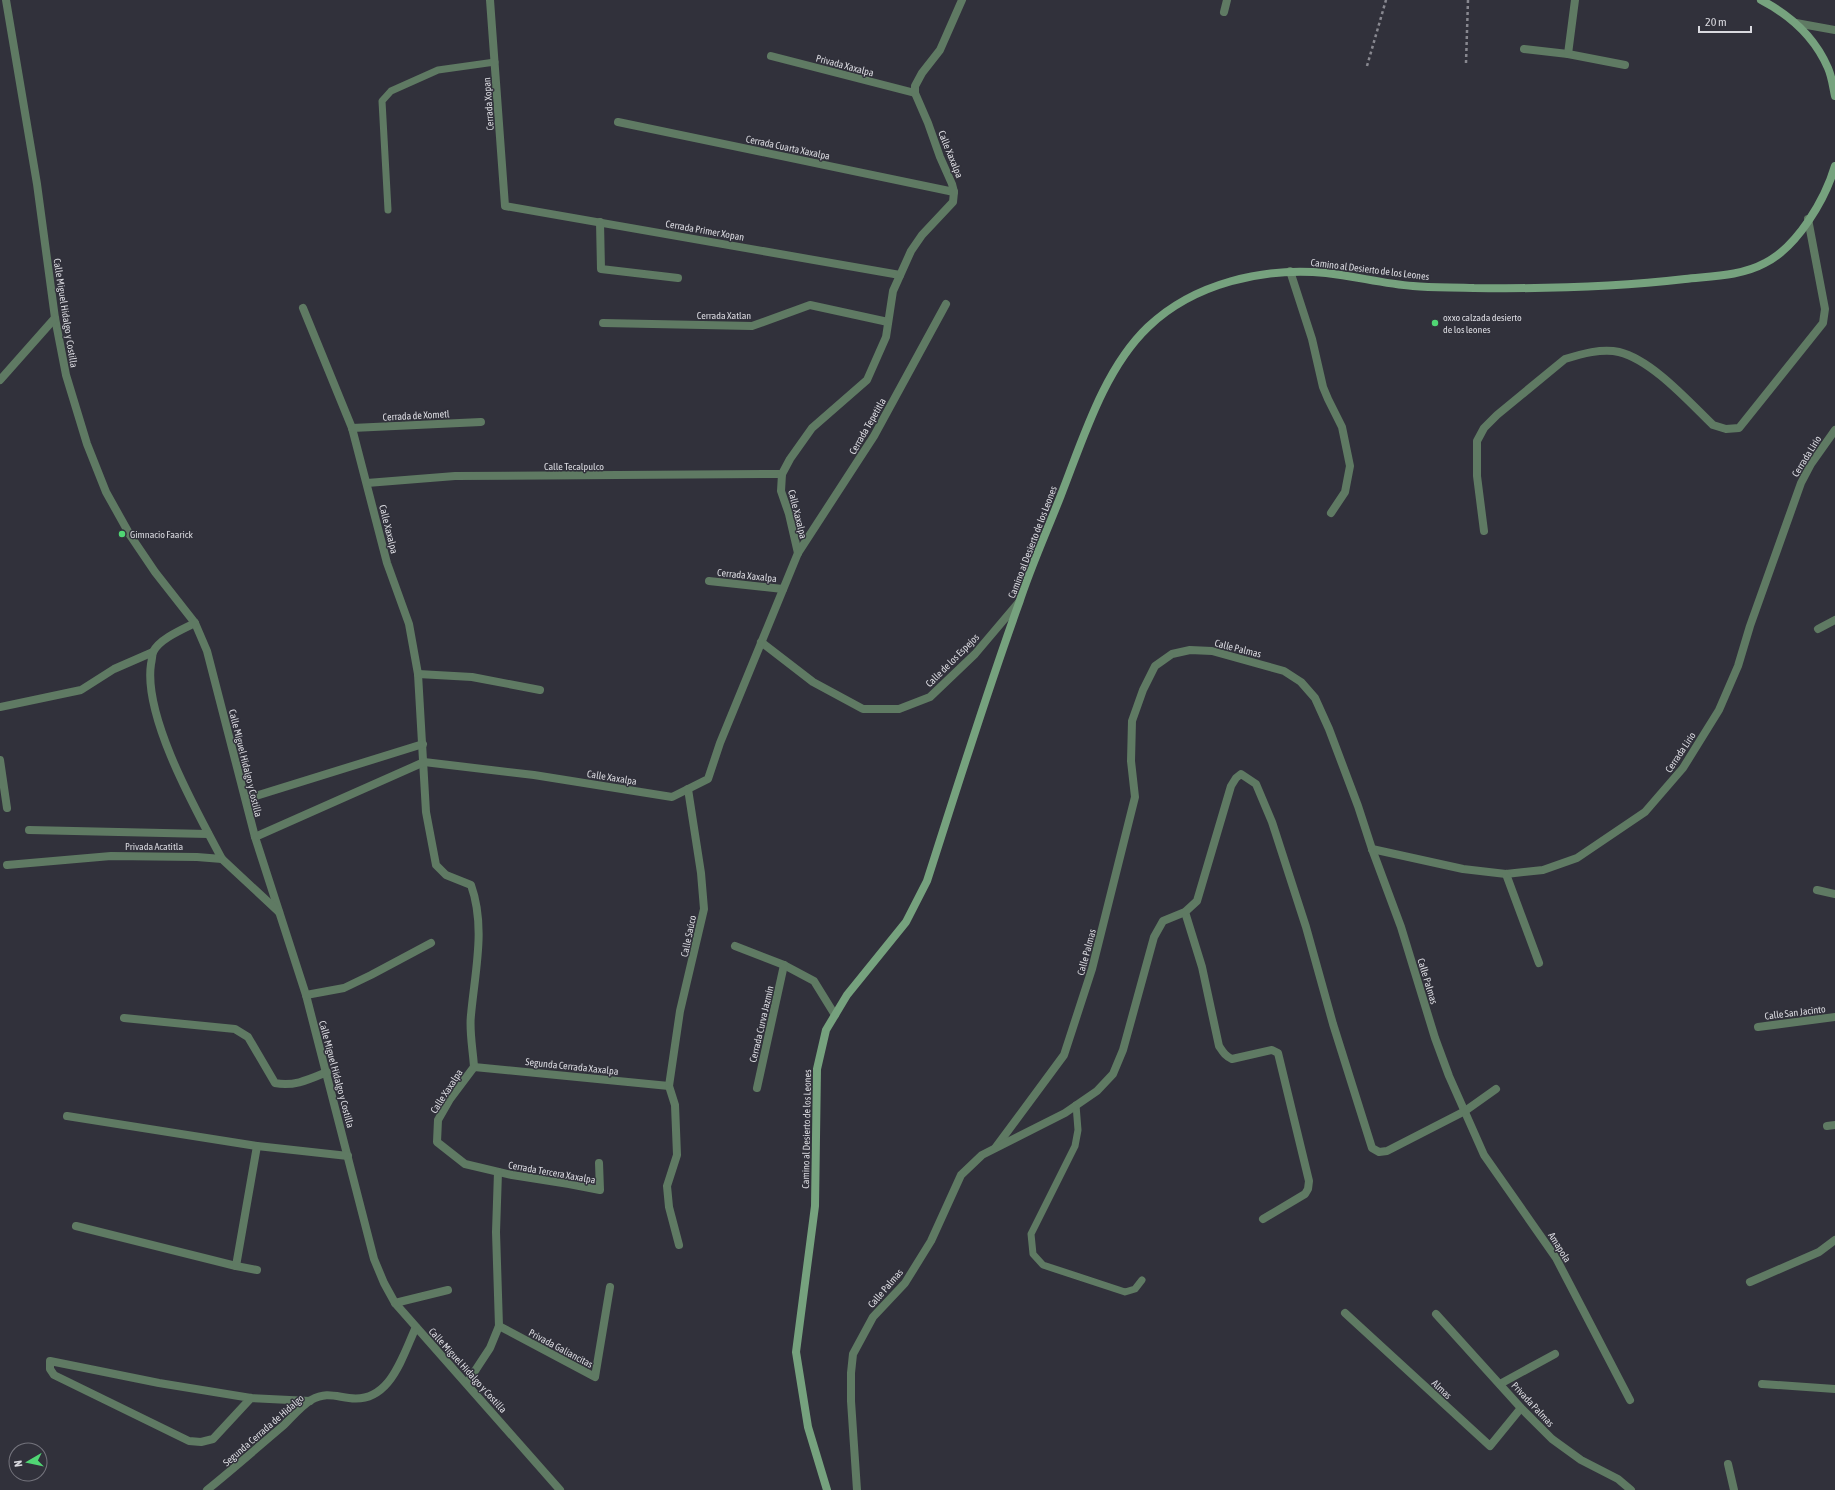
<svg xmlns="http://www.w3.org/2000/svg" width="1835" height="1490" viewBox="0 0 1835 1490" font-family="'Asap Condensed',sans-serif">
<rect width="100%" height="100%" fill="#31313b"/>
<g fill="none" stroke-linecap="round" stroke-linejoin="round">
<g stroke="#888890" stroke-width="2.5" stroke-dasharray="3 3" stroke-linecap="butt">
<polyline points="1466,63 1468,0"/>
<polyline points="1367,66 1386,0"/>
</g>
<g stroke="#5f7a63" stroke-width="7">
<polyline points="388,210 382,101 391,91 438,70 495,62"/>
<polyline points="1076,1105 1078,1130 1075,1146 1031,1234 1033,1254 1043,1265 1125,1292 1135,1289 1142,1280"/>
</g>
<g stroke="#5f7a63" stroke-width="8">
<polyline points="6,0 37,184 55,318 66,375 87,444 106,492 130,535 155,572 195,623 207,651 255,837 306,995 374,1259 384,1283 395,1303 560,1490"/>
<polyline points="490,0 505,206 900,275"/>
<polyline points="1224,12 1227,0"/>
<polyline points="1796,23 1835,30"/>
<polyline points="1524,49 1568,54 1625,65"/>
<polyline points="1568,54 1575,0"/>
<polyline points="771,56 915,93"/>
<polyline points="618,122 954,192"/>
<polyline points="600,222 601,269 678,278"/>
<polyline points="1290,271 1312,339 1323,387 1328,399 1342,427 1350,466 1345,492 1331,513"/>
<path d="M303,308L352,428L387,563L409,624L418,674L426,812L436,865L446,875L471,885C486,927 475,971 471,1015C469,1031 473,1050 474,1067L450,1099L438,1120L437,1142L465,1164L512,1175L569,1184L600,1190L599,1163"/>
<polyline points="603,323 752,326 810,305 888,322"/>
<polyline points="0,380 55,318"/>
<polyline points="352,428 481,422"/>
<polyline points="367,483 455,476 782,474"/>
<path d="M1484,531L1477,476V441L1484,428L1497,415L1565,359C1581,354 1602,348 1619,352C1652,360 1689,402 1713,425L1726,429L1739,428L1823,323L1825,309L1808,219"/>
<polyline points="798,553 789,514 781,491 782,474 790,459 812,428 867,380 886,337 893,291 911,251 922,235 953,202 954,192 952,184 940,157 928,123 915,93 915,86 922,73 940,50 962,0"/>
<polyline points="709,581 783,589"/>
<path d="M195,623C183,629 159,639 153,652C152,655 152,660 151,664C143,717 197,812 222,859"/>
<polyline points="1818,629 1835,620"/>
<polyline points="761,642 813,682 863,709 899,709 930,697 975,654 1019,602"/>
<polyline points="418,674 472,677 540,690"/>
<polyline points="0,707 81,690 114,669 153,652"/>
<polyline points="0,760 7,808"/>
<polyline points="246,799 423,744"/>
<polyline points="29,830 208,834"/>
<polyline points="255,837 424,762 534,775 672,797 708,779 720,743 798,553 874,436 946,304"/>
<polyline points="1372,849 1463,869 1506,874 1543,870 1577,858 1645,812 1683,768 1719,710 1738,666 1750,626 1801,483 1811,464 1835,430"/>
<polyline points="7,865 111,856 197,857 222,859 279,912"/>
<polyline points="1506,874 1539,963"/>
<polyline points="1817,890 1835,894"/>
<path d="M1185,912L1202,967L1219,1046C1223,1052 1225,1056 1232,1059L1272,1050L1278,1053L1309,1181L1308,1189L1305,1194L1263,1219"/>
<polyline points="735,946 784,965 814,981 835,1015"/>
<polyline points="306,995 344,988 371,975 431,943"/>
<path d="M124,1018L235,1029L248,1037L275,1083C294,1087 310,1079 327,1072"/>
<polyline points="1758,1027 1835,1017"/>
<polyline points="474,1067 669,1086"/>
<polyline points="757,1088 784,965"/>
<polyline points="67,1116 257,1146 348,1156"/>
<polyline points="1827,1126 1835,1125"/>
<polyline points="996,1147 1064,1055 1092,969 1135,797 1131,761 1132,721 1143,690 1155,666 1172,654 1190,650 1212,651 1284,671 1301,682 1315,698 1329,729 1358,806 1372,849 1401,927 1435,1038 1449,1076 1484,1155 1556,1258 1630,1400"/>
<polyline points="76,1226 236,1266 257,1270"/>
<polyline points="679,1245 669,1207 667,1186 677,1155 675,1105 669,1086 680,1011 704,909 701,873 688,789"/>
<polyline points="236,1266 257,1146"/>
<polyline points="1750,1282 1819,1252 1835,1240"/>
<polyline points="395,1303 448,1290"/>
<polyline points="1345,1313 1490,1446 1521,1408"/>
<polyline points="1436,1314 1521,1408 1552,1439 1581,1460 1618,1479 1631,1490"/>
<polyline points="499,1326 595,1377 610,1287"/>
<polyline points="467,1383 490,1348 499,1326 496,1232 498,1172"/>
<polyline points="1500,1384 1555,1354"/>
<polyline points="1762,1384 1835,1389"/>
<polyline points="251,1398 213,1439 201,1442 189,1441 54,1375 50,1369 50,1361 159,1383 251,1398 310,1401"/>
<polyline points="1728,1464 1734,1490"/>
<path d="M207,1490C233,1469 258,1447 284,1425C292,1417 301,1406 311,1400C326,1392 334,1396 349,1398C390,1404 402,1357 416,1327"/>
<polyline points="857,1490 851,1401 851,1373 853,1354 873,1317 905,1283 931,1241 961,1175 982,1155 1065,1113 1097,1091 1113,1074 1123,1050 1154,937 1163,921 1185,912 1197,901 1231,786 1236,778 1241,774 1256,784 1272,822 1306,927 1333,1024 1372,1148 1379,1152 1387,1151 1465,1111 1496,1089"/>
</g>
<g stroke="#76a27e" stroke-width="8">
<path d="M1761,0C1790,15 1815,38 1828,68C1832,77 1833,87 1835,96"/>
<path d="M827,1490L808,1427L796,1352L815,1206L817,1069L826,1030L847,995L906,922L927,881C957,788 986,694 1019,603C1031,566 1047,531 1061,495C1083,439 1104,369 1148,327C1194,283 1264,267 1326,273C1355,276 1384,284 1413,286C1433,288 1454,287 1474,288C1545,289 1615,287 1685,279C1712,276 1741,276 1765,263C1797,247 1825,200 1835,166"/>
</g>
</g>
<g fill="#50d674" stroke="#31313b" stroke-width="1.5">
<circle cx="1435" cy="323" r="4"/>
<circle cx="122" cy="534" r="4"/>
</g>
<g text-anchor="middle" stroke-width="3" stroke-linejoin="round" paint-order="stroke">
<g font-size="10" fill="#d9d9df" stroke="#31313b">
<text transform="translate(845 65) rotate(15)" y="4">Privada Xaxalpa</text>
<text transform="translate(488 104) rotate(-94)" y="4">Cerrada Xopan</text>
<text transform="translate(788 147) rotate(12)" y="4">Cerrada Cuarta Xaxalpa</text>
<text transform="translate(951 154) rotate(68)" y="4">Calle Xaxalpa</text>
<text transform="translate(705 230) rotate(10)" y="4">Cerrada Primer Xopan</text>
<text transform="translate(1370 269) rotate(7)" y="4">Camino al Desierto de los Leones</text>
<text transform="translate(66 313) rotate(81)" y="4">Calle Miguel Hidalgo y Costilla</text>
<text x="724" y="319">Cerrada Xatlan</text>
<text transform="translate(416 415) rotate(-3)" y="4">Cerrada de Xometl</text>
<text transform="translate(867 426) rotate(-60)" y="4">Cerrada Tepetitla</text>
<text transform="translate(1806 456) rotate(-58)" y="4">Cerrada Lirio</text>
<text x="574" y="470">Calle Tecalpulco</text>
<text transform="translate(798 514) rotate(76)" y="4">Calle Xaxalpa</text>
<text transform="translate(389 529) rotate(76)" y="4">Calle Xaxalpa</text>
<text transform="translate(1032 542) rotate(-69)" y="4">Camino al Desierto de los Leones</text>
<text transform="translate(747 575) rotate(6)" y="4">Cerrada Xaxalpa</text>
<text transform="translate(1238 648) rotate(14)" y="4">Calle Palmas</text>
<text transform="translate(952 660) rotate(-45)" y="4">Calle de los Espejos</text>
<text transform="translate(1680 752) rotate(-56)" y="4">Cerrada Lirio</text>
<text transform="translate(246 763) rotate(76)" y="4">Calle Miguel Hidalgo y Costilla</text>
<text transform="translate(612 777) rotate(9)" y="4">Calle Xaxalpa</text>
<text x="154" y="850">Privada Acatitla</text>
<text transform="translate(688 936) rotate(-78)" y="4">Calle Saúco</text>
<text transform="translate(1086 952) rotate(-75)" y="4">Calle Palmas</text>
<text transform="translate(1428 981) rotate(73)" y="4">Calle Palmas</text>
<text transform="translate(1795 1012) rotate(-7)" y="4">Calle San Jacinto</text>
<text transform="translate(761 1024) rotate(-77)" y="4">Cerrada Curva Jazmín</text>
<text transform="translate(572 1066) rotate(6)" y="4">Segunda Cerrada Xaxalpa</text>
<text transform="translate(337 1074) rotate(75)" y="4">Calle Miguel Hidalgo y Costilla</text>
<text transform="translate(446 1091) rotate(-57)" y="4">Calle Xaxalpa</text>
<text transform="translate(806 1129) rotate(-89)" y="4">Camino al Desierto de los Leones</text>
<text transform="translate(552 1172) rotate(10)" y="4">Cerrada Tercera Xaxalpa</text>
<text transform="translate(1560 1247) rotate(58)" y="4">Amapola</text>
<text transform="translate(885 1288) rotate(-49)" y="4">Calle Palmas</text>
<text transform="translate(561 1348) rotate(28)" y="4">Privada Galiancitas</text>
<text transform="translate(468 1370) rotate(48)" y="4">Calle Miguel Hidalgo y Costilla</text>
<text transform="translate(1442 1389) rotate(43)" y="4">Almas</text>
<text transform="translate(1533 1404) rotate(47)" y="4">Privada Palmas</text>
<text transform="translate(263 1430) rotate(-41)" y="4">Segunda Cerrada de Hidalgo</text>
</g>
<g font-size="10" fill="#d9d9df" stroke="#31313b" text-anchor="start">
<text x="1443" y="321">oxxo calzada desierto<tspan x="1443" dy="12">de los leones</tspan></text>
<text x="130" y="538">Gimnacio Faarick</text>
</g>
</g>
<g transform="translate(28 1462) rotate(261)"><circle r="19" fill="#31313b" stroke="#74747d"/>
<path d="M0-3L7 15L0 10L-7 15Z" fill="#50d674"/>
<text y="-6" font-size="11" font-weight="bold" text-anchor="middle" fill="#d9d9df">N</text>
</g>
<path d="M1699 26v6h52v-6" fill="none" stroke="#d9d9df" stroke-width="2"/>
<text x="1705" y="26" font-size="12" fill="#d9d9df" stroke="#31313b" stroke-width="3" paint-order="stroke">20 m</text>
</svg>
